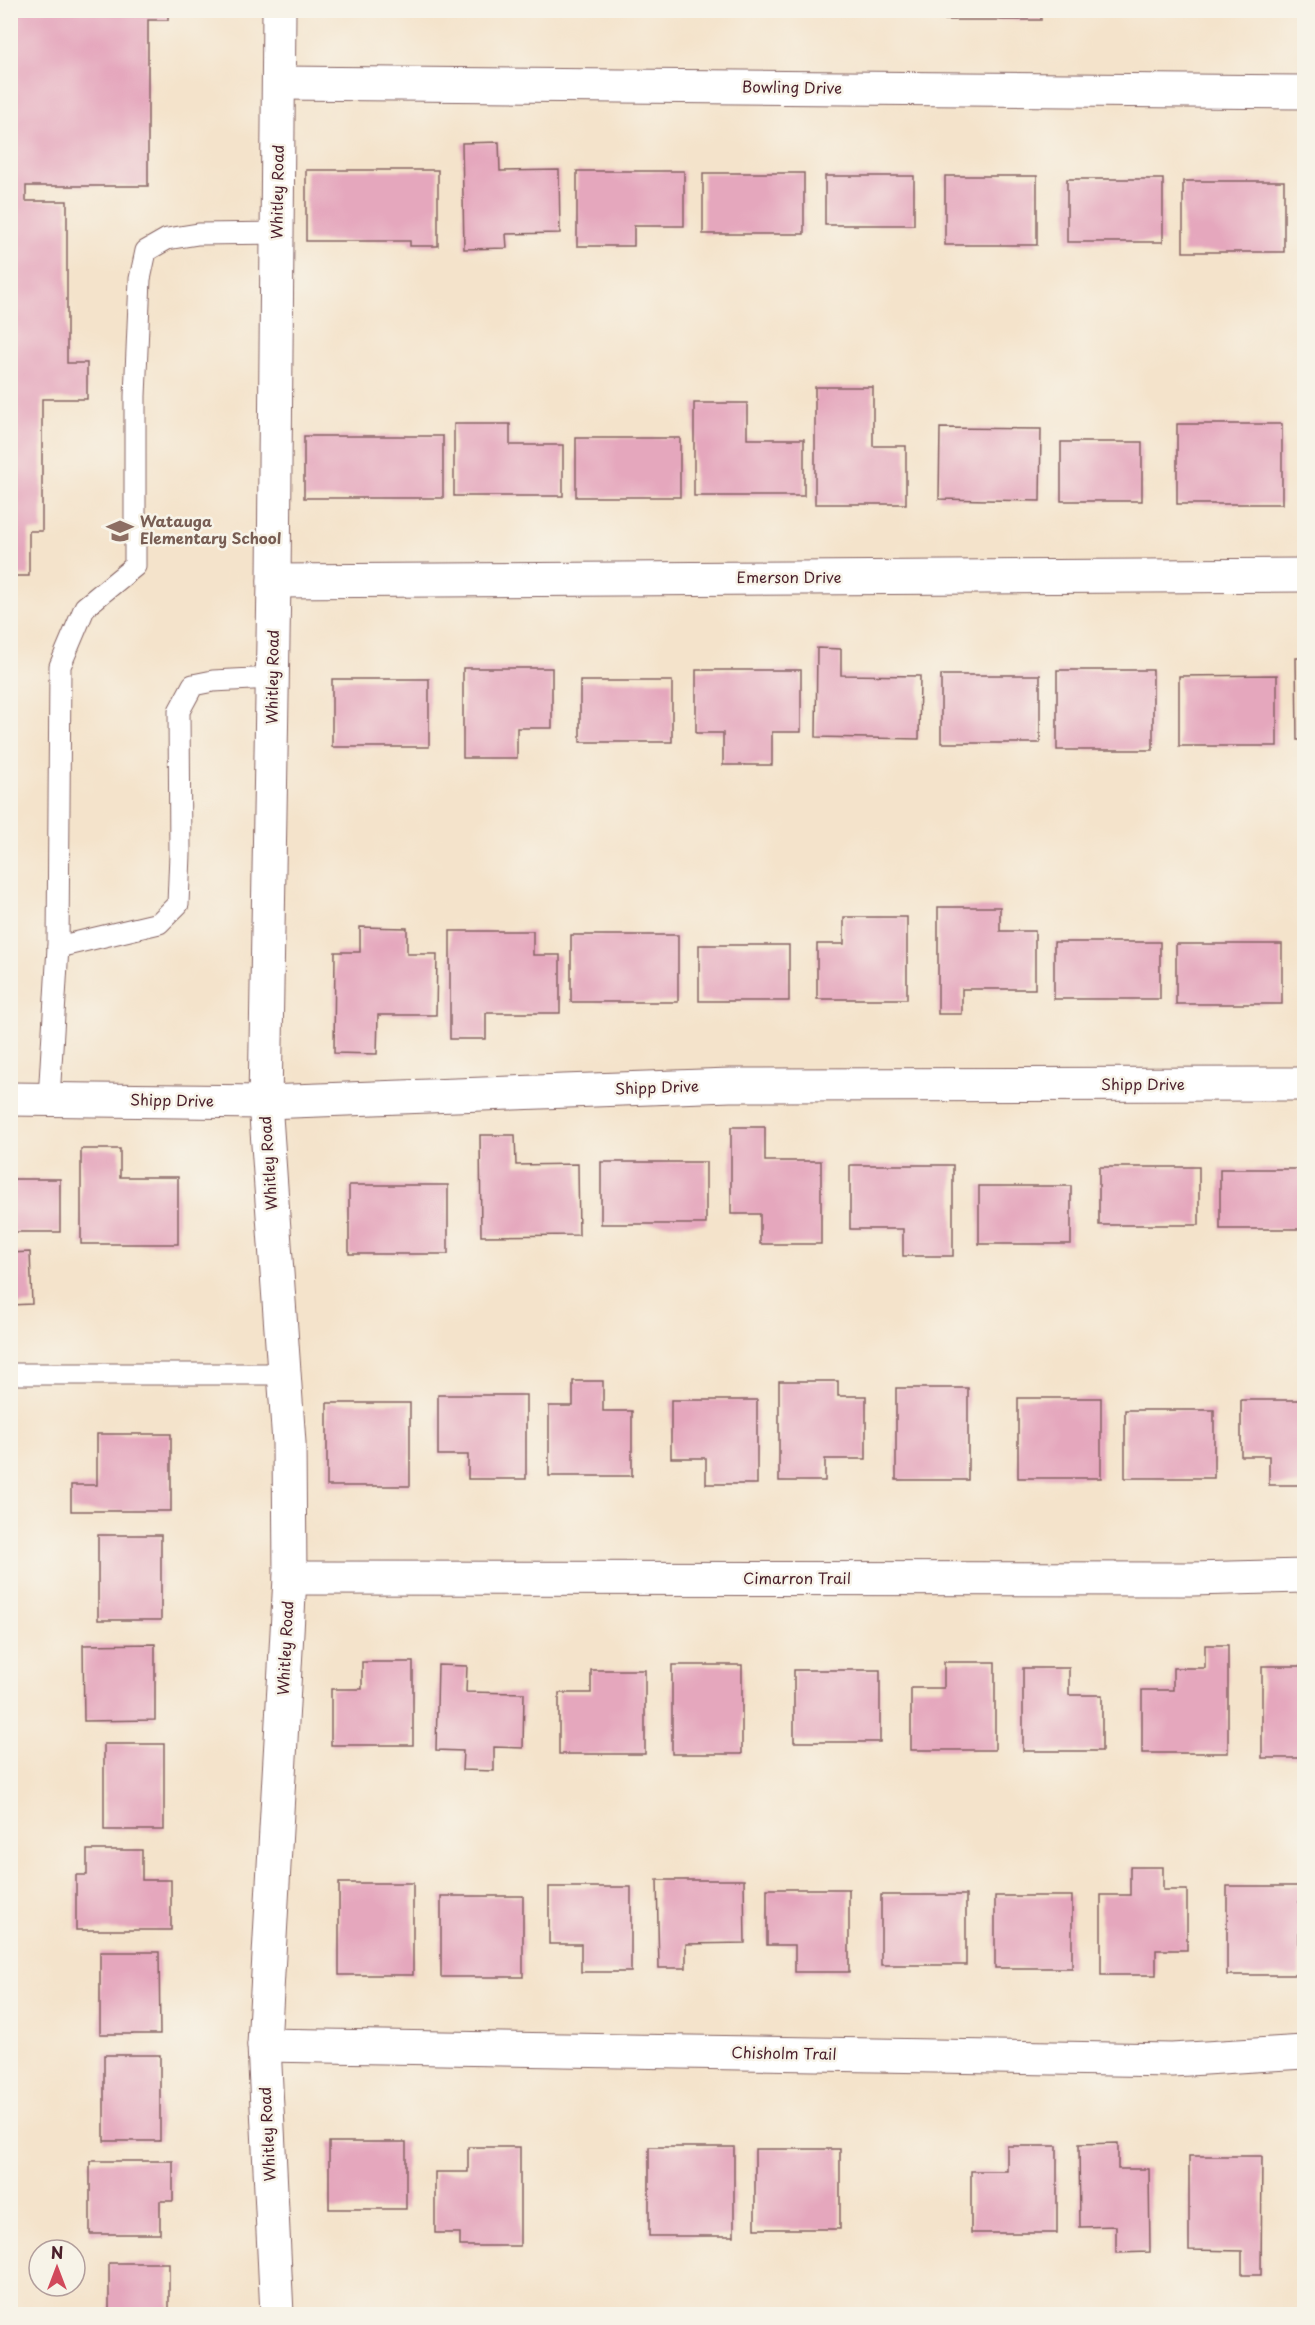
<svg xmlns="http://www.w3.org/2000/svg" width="1315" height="2325" viewBox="0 0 1315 2325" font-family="'Playpen Sans',sans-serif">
<rect width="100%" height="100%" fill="#f7f3e8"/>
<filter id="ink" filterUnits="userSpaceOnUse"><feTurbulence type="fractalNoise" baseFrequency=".0167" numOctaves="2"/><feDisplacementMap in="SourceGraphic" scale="12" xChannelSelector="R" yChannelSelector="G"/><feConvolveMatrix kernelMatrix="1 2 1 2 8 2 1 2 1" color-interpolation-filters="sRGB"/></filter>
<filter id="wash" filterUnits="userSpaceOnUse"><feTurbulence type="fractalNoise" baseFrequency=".008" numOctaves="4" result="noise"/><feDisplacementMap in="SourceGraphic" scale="24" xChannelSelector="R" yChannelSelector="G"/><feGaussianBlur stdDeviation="1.35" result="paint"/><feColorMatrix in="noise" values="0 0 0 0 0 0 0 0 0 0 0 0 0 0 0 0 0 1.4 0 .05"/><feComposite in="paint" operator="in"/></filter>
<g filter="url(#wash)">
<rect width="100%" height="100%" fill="#f4e3cb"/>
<g id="blocks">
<g fill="#e5a7bd">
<polygon points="10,10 168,10 168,20 148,20 148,186 26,186 26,201 67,201 67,363 87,363 87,399 42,399 42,531 29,531 29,576 10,576"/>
<rect x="945" y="10" width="96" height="10"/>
<polygon points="499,142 500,171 559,170 560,233 506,234 507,248 464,249 462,143"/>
<polygon points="306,170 438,170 438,246 410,246 410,241 306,241"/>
<polygon points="577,171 684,171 684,226 634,226 634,246 577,246"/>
<rect x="703" y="173" width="101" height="61"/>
<rect x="825" y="176" width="89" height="49"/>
<rect x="945" y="176" width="92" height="69"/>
<rect x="1067" y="179" width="96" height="63"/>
<rect x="1183" y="181" width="101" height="71"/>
<polygon points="815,387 873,387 873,446 906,446 906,504 815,504"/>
<polygon points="694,403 747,403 747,439 804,439 804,496 694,496"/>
<polygon points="454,424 510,424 510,445 563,445 563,496 454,496"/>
<rect x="1177" y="424" width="105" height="80"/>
<polygon points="940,428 1041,429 1040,501 939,499"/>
<rect x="304" y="436" width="139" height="62"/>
<rect x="576" y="438" width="104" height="59"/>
<rect x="1061" y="442" width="81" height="59"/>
<polygon points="817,648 841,649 841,675 920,676 919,739 816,737"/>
<polygon points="1296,658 1304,658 1304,740 1297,740"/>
<polygon points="463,668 552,668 552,728 517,728 517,758 463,758"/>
<polygon points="696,670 801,670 801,732 772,732 772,765 723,765 723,733 696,733"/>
<rect x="1057" y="670" width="96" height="80"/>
<rect x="941" y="675" width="99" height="68"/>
<polygon points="1277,675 1277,746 1179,746 1179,676"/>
<rect x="332" y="679" width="97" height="68"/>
<rect x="580" y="681" width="92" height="61"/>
<polygon points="938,907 1000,907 1000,931 1035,931 1035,989 962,989 962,1014 938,1014"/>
<polygon points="844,917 907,917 907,999 817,999 817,944 844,944"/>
<polygon points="360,927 407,928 407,954 437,954 436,1015 378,1015 377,1054 334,1053 335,952 360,952"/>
<polygon points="450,931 533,931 533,955 560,955 560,1013 486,1013 486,1039 450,1039"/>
<rect x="571" y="935" width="107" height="67"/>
<rect x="1054" y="942" width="106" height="57"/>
<rect x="1176" y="944" width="106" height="60"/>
<rect x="699" y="945" width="90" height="56"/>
<polygon points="731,1127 765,1127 765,1161 821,1161 821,1244 760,1244 760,1214 731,1214"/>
<polygon points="480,1135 515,1135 516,1165 578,1164 579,1235 481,1236"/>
<polygon points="81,1149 120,1149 120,1177 178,1177 178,1244 81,1244"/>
<rect x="601" y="1162" width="105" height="62"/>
<polygon points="850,1165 953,1165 953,1256 903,1256 903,1229 850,1229"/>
<rect x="1099" y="1167" width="100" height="58"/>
<rect x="1220" y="1169" width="84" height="60"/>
<rect x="10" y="1179" width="50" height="53"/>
<rect x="349" y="1185" width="99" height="69"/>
<rect x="979" y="1186" width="92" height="58"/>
<polygon points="30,1252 32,1304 10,1305 10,1253"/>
<polygon points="573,1381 603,1381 603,1411 632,1411 632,1476 549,1476 549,1406 573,1406"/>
<polygon points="779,1381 838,1381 838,1396 866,1396 866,1459 825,1459 825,1481 779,1481"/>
<rect x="896" y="1388" width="72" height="92"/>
<polygon points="438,1395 526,1395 526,1479 468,1479 468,1455 438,1455"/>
<rect x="1018" y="1398" width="83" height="80"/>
<polygon points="671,1400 757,1400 757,1484 706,1484 706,1458 671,1458"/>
<polygon points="1241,1400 1304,1400 1304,1485 1269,1485 1269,1456 1241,1456"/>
<rect x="327" y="1403" width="83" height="83"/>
<rect x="1125" y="1410" width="89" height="68"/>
<polygon points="97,1434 171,1434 171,1511 71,1511 71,1485 97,1485"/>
<rect x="98" y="1535" width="63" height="85"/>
<polygon points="155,1644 155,1720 84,1721 83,1645"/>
<polygon points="1205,1645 1228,1645 1228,1753 1142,1753 1142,1690 1173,1690 1173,1668 1205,1668"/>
<polygon points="362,1662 413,1662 413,1745 331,1745 331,1689 362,1689"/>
<polygon points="944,1662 995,1662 995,1750 911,1750 911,1688 944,1688"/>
<polygon points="438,1665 467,1666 466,1692 524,1693 523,1748 494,1747 494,1771 462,1770 463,1751 436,1750"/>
<rect x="672" y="1665" width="70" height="89"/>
<rect x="1262" y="1666" width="42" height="92"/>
<polygon points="1023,1668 1069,1668 1069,1695 1102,1695 1102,1751 1023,1751"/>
<polygon points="591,1670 645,1670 645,1754 559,1754 559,1693 591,1693"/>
<rect x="794" y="1670" width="86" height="72"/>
<rect x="104" y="1744" width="60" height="86"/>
<polygon points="87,1850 142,1850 142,1880 171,1880 171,1930 76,1930 76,1875 87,1875"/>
<polygon points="1130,1867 1163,1867 1163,1890 1187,1890 1187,1950 1156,1950 1156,1975 1101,1975 1101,1895 1130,1895"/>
<polygon points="657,1880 744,1880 745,1943 686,1944 686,1968 659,1968"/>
<rect x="339" y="1883" width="74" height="92"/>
<rect x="1227" y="1886" width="72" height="89"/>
<polygon points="549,1887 631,1887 631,1972 581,1972 581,1944 549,1944"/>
<polygon points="767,1889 849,1889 849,1972 795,1972 795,1945 767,1945"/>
<rect x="881" y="1895" width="85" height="70"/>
<rect x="441" y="1896" width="82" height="81"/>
<rect x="995" y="1896" width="77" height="72"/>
<polygon points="100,1952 159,1952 160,2034 100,2034"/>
<rect x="104" y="2055" width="56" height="86"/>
<rect x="329" y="2142" width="77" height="67"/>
<polygon points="1118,2143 1118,2169 1149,2169 1150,2252 1116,2253 1116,2226 1080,2227 1079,2144"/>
<polygon points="1007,2146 1057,2146 1057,2233 971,2233 971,2171 1007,2171"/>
<polygon points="468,2147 520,2147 520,2246 460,2246 460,2233 435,2233 435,2172 468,2172"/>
<rect x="649" y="2147" width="85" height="89"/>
<rect x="755" y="2149" width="85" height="80"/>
<polygon points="1189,2156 1262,2156 1261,2275 1242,2275 1242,2251 1189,2250"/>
<polygon points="90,2161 173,2161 173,2201 160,2201 160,2234 90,2234"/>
<rect x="109" y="2263" width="60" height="51"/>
</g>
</g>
</g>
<g filter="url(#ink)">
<use href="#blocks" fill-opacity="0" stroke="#866463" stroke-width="1.5"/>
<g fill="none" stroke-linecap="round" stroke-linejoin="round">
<defs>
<g id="lane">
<polyline points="58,947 60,666 85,607 135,566 135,396 140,279 146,251 167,239 198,234 277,233"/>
<polyline points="49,1099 58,947 159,923 178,904 180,854 179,711 193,685 213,681 273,678"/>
<polyline points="10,1374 284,1374"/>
</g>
<g id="street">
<polyline points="279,83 1304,92"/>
<polyline points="274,581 1304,575"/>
<polyline points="290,1578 1192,1579 1304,1576"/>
<polyline points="264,2045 1172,2060 1304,2052"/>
<polyline points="277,2314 264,2045 290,1578 289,1443 265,1102 274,581 279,10"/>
</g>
<polyline id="secondary" points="10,1099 265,1102 730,1085 1304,1084"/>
</defs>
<use href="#lane" stroke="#866463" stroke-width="23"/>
<use href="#street" stroke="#866463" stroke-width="35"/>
<use href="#secondary" stroke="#866463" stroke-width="35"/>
<use href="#lane" stroke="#fff" stroke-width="21"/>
<use href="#street" stroke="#fff" stroke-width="33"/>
<use href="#secondary" stroke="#fff" stroke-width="33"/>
</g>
</g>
<defs>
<symbol id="school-bare" viewBox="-9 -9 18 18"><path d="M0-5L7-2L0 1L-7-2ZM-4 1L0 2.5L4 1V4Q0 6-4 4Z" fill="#8d6e63" stroke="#f7f3e8" stroke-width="2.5" paint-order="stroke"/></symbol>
</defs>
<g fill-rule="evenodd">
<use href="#school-bare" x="101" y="512" width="38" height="38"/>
</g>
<g text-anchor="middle" stroke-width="5" stroke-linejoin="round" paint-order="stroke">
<g font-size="15" fill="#4a1f2b" stroke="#f7f3e8">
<text transform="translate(792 88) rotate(1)" y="5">Bowling Drive</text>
<text transform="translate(278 192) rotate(-89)" y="5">Whitley Road</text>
<text x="789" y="583">Emerson Drive</text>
<text transform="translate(273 677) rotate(-89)" y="5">Whitley Road</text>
<text x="1143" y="1090">Shipp Drive</text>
<text transform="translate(657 1088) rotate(-2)" y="5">Shipp Drive</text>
<text transform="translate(172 1101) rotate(1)" y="5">Shipp Drive</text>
<text transform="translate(269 1163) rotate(-94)" y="5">Whitley Road</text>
<text x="797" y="1584">Cimarron Trail</text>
<text transform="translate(286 1648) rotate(-87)" y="5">Whitley Road</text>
<text transform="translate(784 2054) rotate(1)" y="5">Chisholm Trail</text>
<text transform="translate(268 2134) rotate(-93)" y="5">Whitley Road</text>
</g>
<g font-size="15" font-weight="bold" fill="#785e54" stroke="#f7f3e8" text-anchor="start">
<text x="140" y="527">Watauga<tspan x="140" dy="17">Elementary School</tspan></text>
</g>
</g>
<rect width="1315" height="2325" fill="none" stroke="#f7f3e8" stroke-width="36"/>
<g transform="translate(57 2268)"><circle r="28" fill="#f7f3e8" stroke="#b29e9c" stroke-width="1.5"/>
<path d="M0-4.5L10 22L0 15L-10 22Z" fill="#d1495b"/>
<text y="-9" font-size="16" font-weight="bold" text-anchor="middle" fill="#4a1f2b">N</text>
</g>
</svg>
